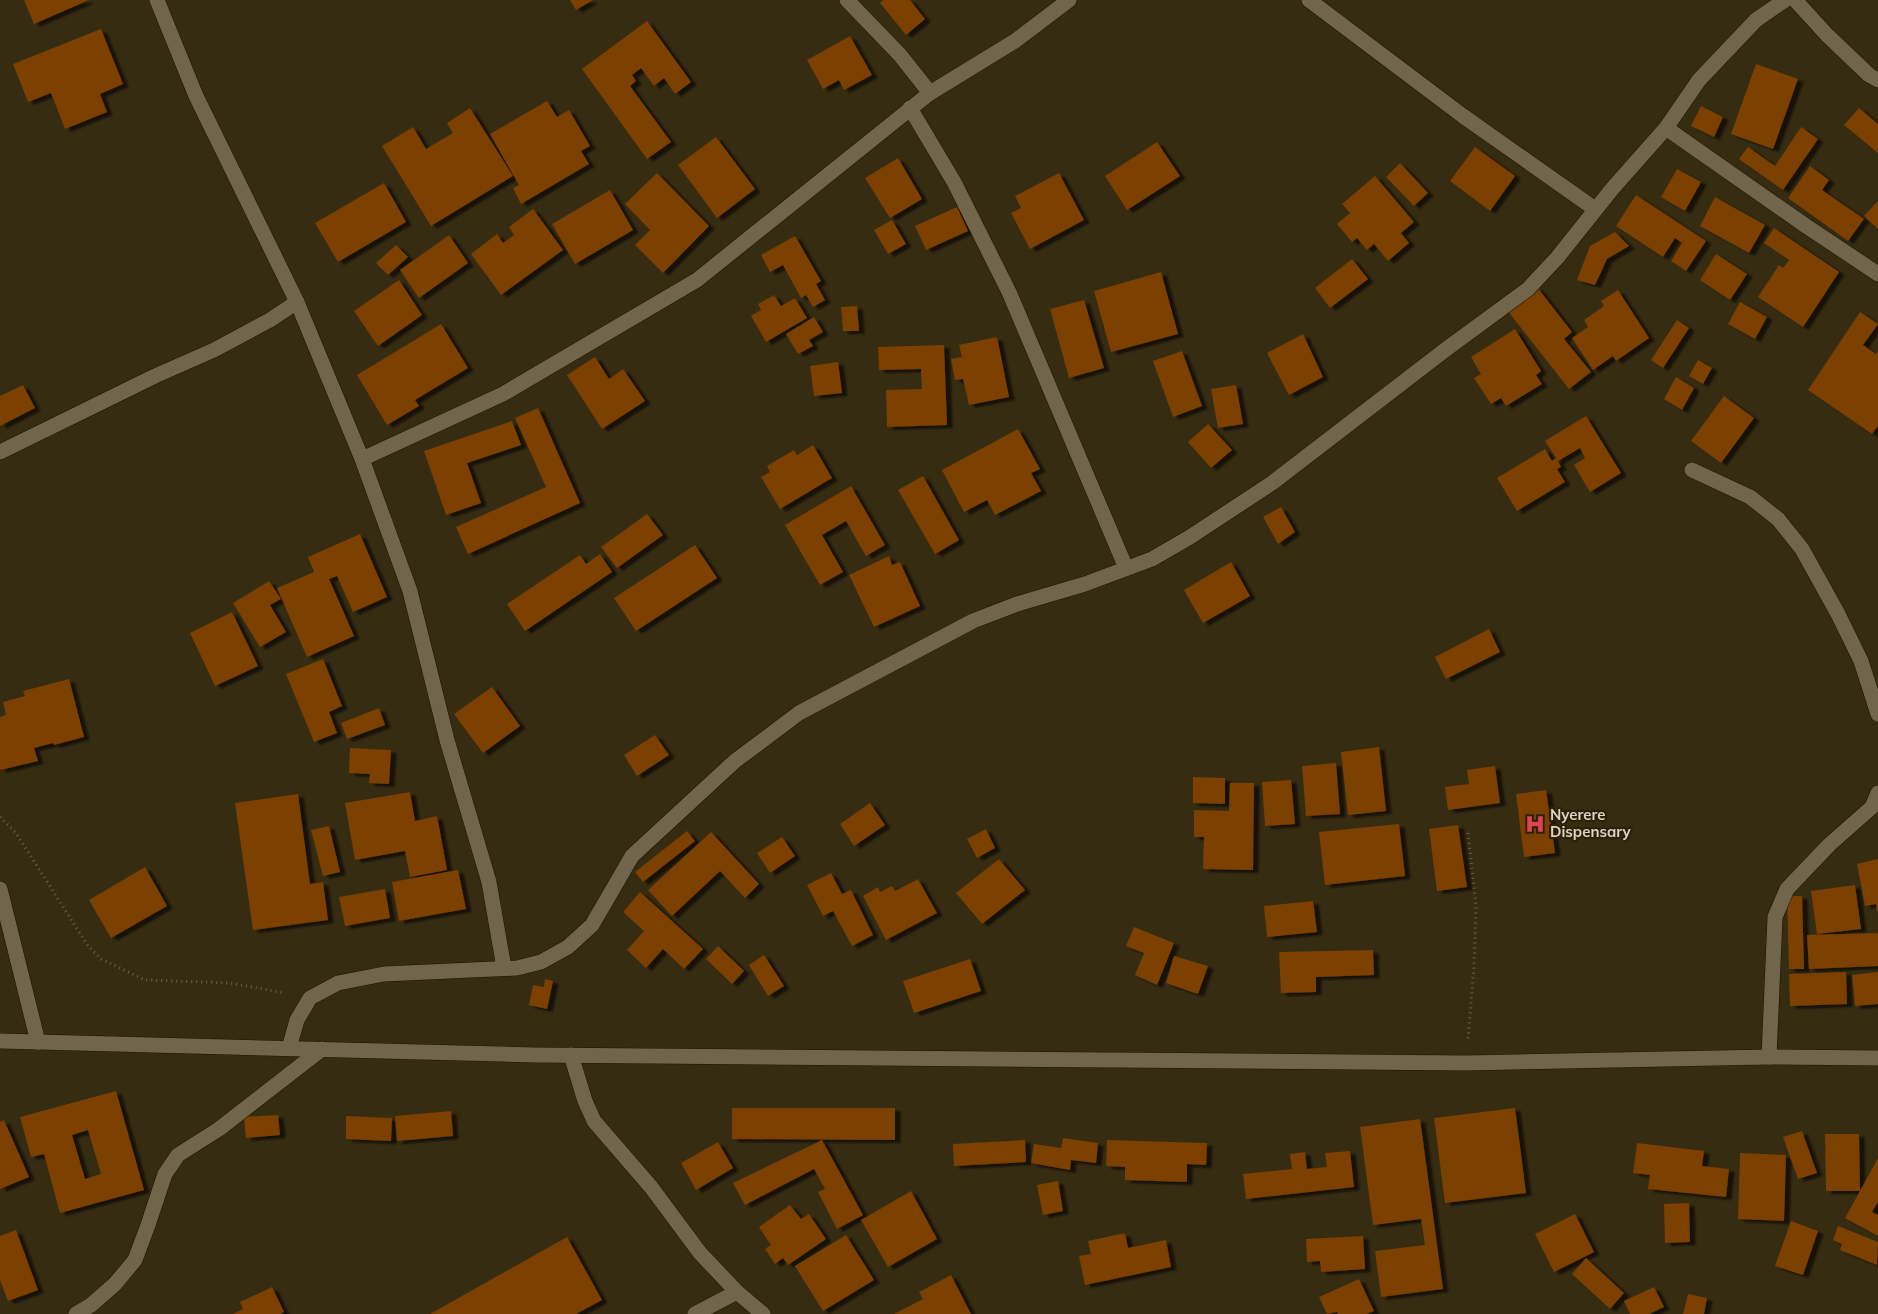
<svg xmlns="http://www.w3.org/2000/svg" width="1878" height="1314" viewBox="0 0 1878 1314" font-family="Mulish,sans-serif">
<defs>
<filter id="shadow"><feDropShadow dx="5.5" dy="3" stdDeviation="1" flood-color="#0009"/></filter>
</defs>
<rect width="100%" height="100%" fill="#362c12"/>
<g fill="#7c3f00" fill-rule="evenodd" filter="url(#shadow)">
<polygon points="24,0 89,0 34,24"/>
<polygon points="570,0 593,0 576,10"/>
<polygon points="883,0 910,0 925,19 906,35 880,3"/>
<polygon points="647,21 691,82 675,94 664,78 654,86 641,68 632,75 636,81 630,86 671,142 647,159 582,69"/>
<polygon points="101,29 123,84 100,94 107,112 65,129 51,93 28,102 13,64"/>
<polygon points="850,36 872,75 844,90 839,80 823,89 807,60"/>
<polygon points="1756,64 1798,79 1773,149 1731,134"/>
<polygon points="547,101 557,117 569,110 590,146 581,151 589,164 521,204 513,188 519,185 490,134"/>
<polygon points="1701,106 1723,117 1714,137 1691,126"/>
<polygon points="470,108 513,176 431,226 382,146 413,127 426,149 453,133 447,123"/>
<polygon points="1859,108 1878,124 1878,153 1844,125"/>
<polygon points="1801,127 1818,139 1783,190 1739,159 1748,147 1775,166"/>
<polygon points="716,137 755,189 717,218 678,165"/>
<polygon points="1157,142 1180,176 1127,210 1105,176"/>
<polygon points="1475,147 1515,176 1490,211 1450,181"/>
<polygon points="898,158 922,199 890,218 865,178"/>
<polygon points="1400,163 1428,193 1414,206 1386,177"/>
<polygon points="1810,166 1829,180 1822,190 1864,219 1848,241 1788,198"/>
<polygon points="1677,169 1701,182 1685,211 1661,197"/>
<polygon points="657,173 709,226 663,273 635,245 650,230 625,204"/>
<polygon points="1059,173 1084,220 1030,249 1011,213 1021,208 1015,196"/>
<polygon points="1375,176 1414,222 1401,233 1409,243 1388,261 1374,244 1367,250 1357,238 1352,242 1337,224 1350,213 1342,204"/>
<polygon points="384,183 406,222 338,262 315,223"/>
<polygon points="610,190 633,230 575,264 552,224"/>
<polygon points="1636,195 1706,241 1686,271 1671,261 1682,243 1675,238 1663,257 1616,226"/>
<polygon points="1715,197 1765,225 1749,253 1700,226"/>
<polygon points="1878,201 1878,229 1864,216"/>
<polygon points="957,207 968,231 926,250 915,226"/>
<polygon points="533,209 563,250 501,295 471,254 497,234 503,243 514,235 509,227"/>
<polygon points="892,220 906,244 888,254 874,230"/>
<polygon points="1774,228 1839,272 1803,327 1758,297 1779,265 1783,268 1789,260 1764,243"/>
<polygon points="1615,232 1629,246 1607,259 1595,285 1577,280 1590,246"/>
<polygon points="449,235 468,263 419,298 400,270"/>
<polygon points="795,236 821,281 816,284 825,300 813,307 806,295 801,298 783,265 770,272 761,255"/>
<polygon points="396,245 408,257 388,275 376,263"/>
<polygon points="1716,254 1747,274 1730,300 1700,280"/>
<polygon points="1352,259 1368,279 1330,308 1315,288"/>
<polygon points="1161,272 1178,334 1111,352 1094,291"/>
<polygon points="399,280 422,315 378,346 354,311"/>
<polygon points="1537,287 1572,332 1564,339 1591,372 1569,389 1507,310"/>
<polygon points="1618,290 1649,338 1616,361 1613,356 1593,370 1572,338 1588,327 1584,320 1604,306 1601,301"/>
<polygon points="774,295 781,306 795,298 807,318 766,342 751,316 761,310 758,304"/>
<polygon points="1084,300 1104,368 1069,378 1050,309"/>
<polygon points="1740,302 1767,317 1755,339 1728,324"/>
<polygon points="857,306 859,331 843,331 841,307"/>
<polygon points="1860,312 1878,324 1863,345 1876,354 1878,351 1878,426 1872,434 1808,390"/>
<polygon points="814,317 823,332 809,340 813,346 798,354 786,334"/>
<polygon points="1677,320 1689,328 1663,368 1651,360"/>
<polygon points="441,324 468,368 415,400 419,406 387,425 357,375"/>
<polygon points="1515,329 1541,371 1536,375 1542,384 1506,406 1501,398 1491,404 1474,378 1481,374 1471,357"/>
<polygon points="1303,334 1323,377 1289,395 1267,353"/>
<polygon points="997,337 1009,397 969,405 963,379 955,380 951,359 962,357 959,345"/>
<polygon points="944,345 947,425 887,427 886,390 922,389 921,369 879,370 878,347"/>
<polygon points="1182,351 1202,406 1173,417 1153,361"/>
<polygon points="595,357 609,379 623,369 645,401 602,429 567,375"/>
<polygon points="1698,360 1712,368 1703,384 1689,376"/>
<polygon points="838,362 842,393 814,396 810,366"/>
<polygon points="1676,377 1694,388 1682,410 1664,399"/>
<polygon points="23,385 35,408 0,426 0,396"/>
<polygon points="1236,385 1243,424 1218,428 1211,389"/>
<polygon points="1724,396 1754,418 1721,463 1691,441"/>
<polygon points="538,408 580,503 468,554 456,527 546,487 515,418"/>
<polygon points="1586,416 1621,473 1590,492 1574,465 1585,458 1580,448 1558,461 1561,467 1557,469 1565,482 1517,511 1497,478 1545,449 1552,461 1556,458 1545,441"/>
<polygon points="512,421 521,445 467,463 481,503 446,515 424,451"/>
<polygon points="1208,424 1232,450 1211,468 1188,442"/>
<polygon points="1018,429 1040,469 1031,473 1041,491 995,515 987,500 964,512 942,470"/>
<polygon points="813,445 832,478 780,509 761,477 770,472 767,466 794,450 797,455"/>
<polygon points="923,476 959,540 935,554 898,490"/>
<polygon points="851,486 885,545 866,556 846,521 822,535 843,572 820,585 785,525"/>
<polygon points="1281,507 1295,532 1278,544 1263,517"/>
<polygon points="647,514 663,535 617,568 601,547"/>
<polygon points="360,534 387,597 353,612 337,576 329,579 354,636 307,657 277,588 314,572 308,557"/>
<polygon points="695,545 717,578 636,631 614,598"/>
<polygon points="600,554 612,572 525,631 507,604 580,555 586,564"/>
<polygon points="889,556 892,565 900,562 920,606 874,627 849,575"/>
<polygon points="1231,562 1250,596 1203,623 1184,590"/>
<polygon points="269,581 281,599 270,605 286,632 260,647 233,603"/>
<polygon points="232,612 258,666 215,686 190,633"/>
<polygon points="1489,629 1500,652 1446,679 1435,657"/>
<polygon points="323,659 342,706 329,712 337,733 314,742 286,674"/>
<polygon points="69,679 84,737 54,745 53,743 34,748 38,761 0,770 0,717 6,715 3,702 25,696 23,691"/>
<polygon points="492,687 520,726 483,753 454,714"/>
<polygon points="379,708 385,725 347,739 341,723"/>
<polygon points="655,735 669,755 637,776 624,755"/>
<polygon points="1379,747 1386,811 1348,815 1341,752"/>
<polygon points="350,748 391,750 389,784 369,783 370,774 349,773"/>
<polygon points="1336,763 1340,814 1306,816 1302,766"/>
<polygon points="1495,766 1500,803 1448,810 1445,787 1469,784 1467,770"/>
<polygon points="1193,777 1225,778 1225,804 1193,803"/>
<polygon points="1291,780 1295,824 1265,826 1262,782"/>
<polygon points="1230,783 1254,783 1253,870 1203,869 1204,837 1194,837 1194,810 1229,811"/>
<polygon points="1546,790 1555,853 1524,857 1516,794"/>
<polygon points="410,792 415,821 437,816 447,870 410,877 405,851 355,860 345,803"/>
<polygon points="298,794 310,884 323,882 328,920 253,930 235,803"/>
<polygon points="870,803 885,825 854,846 840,824"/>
<polygon points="1399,824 1405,876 1325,885 1319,832"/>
<polygon points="1458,825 1467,887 1437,891 1429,829"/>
<polygon points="329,826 340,872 323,876 311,830"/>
<polygon points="986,829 995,848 977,858 967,839"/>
<polygon points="687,831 695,841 643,882 635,872"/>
<polygon points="711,832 759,884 745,898 720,871 672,916 648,890"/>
<polygon points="782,837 795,856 770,873 757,853"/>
<polygon points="999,859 1025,890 982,924 956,893"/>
<polygon points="1878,859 1878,911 1877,911 1876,904 1865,906 1857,864"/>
<polygon points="145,867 167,906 111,938 89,900"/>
<polygon points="458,870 466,909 399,921 392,882"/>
<polygon points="831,873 842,894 851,890 873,935 852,946 833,911 823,916 807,885"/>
<polygon points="918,879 937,913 886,940 863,896 878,887 880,892 892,886 895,891"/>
<polygon points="1855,885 1861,929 1817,934 1811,891"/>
<polygon points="385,889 390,918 345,926 339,897"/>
<polygon points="640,892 703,949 684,969 663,949 646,968 627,950 644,931 623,912"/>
<polygon points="1787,896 1802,896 1804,969 1789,969"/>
<polygon points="1313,901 1317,932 1267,937 1264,906"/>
<polygon points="1134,927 1174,943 1157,985 1135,975 1144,953 1126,946"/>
<polygon points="1878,933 1878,966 1809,969 1807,935"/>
<polygon points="718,946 744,971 732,984 706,959"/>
<polygon points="1373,950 1374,975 1316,977 1316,992 1281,993 1279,952"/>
<polygon points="764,955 784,986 768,996 749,965"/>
<polygon points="1174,956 1208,966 1198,994 1166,983"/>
<polygon points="970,959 981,991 914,1013 903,981"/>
<polygon points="1846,972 1847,1004 1790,1006 1789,974"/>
<polygon points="1878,972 1878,1004 1855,1006 1852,975"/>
<polygon points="545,979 553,981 547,1009 529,1005 533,985 544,987"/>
<path d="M116,1091L144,1190L60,1213L44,1154L31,1157L20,1117ZM88,1130L101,1174L85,1179L72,1135Z"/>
<polygon points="732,1108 895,1108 895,1140 732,1139"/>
<polygon points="1515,1108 1526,1193 1445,1203 1434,1118"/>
<polygon points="451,1111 453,1136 397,1141 395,1116"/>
<polygon points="278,1115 280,1135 246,1138 244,1117"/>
<polygon points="346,1116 392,1118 391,1141 346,1139"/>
<polygon points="1420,1119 1443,1289 1381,1297 1375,1251 1425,1245 1421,1219 1373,1225 1360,1127"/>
<polygon points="4,1120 29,1177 0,1189 0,1122"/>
<polygon points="1802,1131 1817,1173 1798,1179 1783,1137"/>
<polygon points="1825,1134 1859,1134 1860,1191 1878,1158 1878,1202 1872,1212 1878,1215 1878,1236 1845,1218 1860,1191 1826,1191"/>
<polygon points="1063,1138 1098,1143 1096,1163 1071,1160 1070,1170 1031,1163 1034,1144 1061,1148"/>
<polygon points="822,1140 863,1215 837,1229 818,1192 825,1189 814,1169 745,1205 733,1183"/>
<polygon points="1025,1140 1026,1162 954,1166 953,1144"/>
<polygon points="1107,1140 1207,1143 1206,1165 1187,1164 1187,1182 1125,1180 1125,1167 1106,1166"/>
<polygon points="718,1142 733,1168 696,1190 681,1163"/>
<polygon points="1637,1143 1704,1151 1702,1166 1729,1169 1726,1197 1648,1189 1650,1175 1633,1173"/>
<polygon points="1350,1151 1354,1187 1246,1199 1243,1174 1292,1169 1290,1154 1305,1152 1307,1169 1327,1167 1325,1153"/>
<polygon points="1740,1153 1786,1155 1784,1221 1738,1219"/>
<polygon points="1058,1181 1063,1211 1043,1215 1037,1185"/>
<polygon points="911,1191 937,1239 888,1267 861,1220"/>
<polygon points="1689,1203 1690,1242 1665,1243 1664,1204"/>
<polygon points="790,1205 801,1219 809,1214 826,1239 788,1265 783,1258 775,1264 765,1249 771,1245 759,1227"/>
<polygon points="1575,1214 1594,1252 1554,1272 1535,1234"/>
<polygon points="1791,1221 1818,1231 1803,1275 1775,1266"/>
<polygon points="1838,1226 1878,1242 1877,1265 1840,1250 1842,1244 1833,1240"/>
<polygon points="16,1230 38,1290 8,1301 0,1280 0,1236"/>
<polygon points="1125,1233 1128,1248 1166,1240 1171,1267 1085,1285 1079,1256 1091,1254 1088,1241"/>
<polygon points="846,1235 874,1280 823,1311 795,1266"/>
<polygon points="1363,1236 1365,1269 1321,1272 1320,1261 1307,1262 1306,1239"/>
<polygon points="567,1237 602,1300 576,1314 430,1314"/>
<polygon points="1586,1258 1624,1293 1610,1309 1572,1274"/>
<polygon points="951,1275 971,1314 894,1314 923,1299 919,1292"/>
<polygon points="1359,1279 1374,1311 1367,1314 1338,1314 1337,1312 1327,1314 1319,1297"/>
<polygon points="272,1287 284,1312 280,1314 233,1314 243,1309 240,1302"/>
<polygon points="1654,1287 1664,1307 1649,1314 1630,1314 1624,1301"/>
<polygon points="1688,1294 1707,1298 1704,1314 1683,1314"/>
</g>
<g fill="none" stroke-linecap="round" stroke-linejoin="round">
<defs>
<g id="street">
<polyline points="157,0 196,96 297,302 362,459 410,591 447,740 489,882 504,968"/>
<polyline points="847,0 900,55 930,93"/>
<polyline points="1309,0 1463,116 1595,209"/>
<polyline points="1795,0 1827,35 1869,75 1878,80"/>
<polyline points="910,108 954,182 1009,292 1126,568"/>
<polyline points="1666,128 1806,226 1878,274"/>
<polyline points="0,452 155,376 214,350 270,320 297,302"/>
<polyline points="362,459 503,394 697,280 930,93 1015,41 1069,0"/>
<polyline points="1692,470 1750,497 1778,519 1802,549 1838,614 1861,661 1878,714"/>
<polyline points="0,889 38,1042"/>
<polyline points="289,1048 297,1020 310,998 338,983 384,974 517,968 541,962 568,947 592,925 632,856 735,761 799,713 973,621 1017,604 1085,584 1152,559 1190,537 1272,483 1445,350 1528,289 1557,258 1612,189 1666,128 1699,80 1756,20 1785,0"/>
<polyline points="571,1055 585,1101 594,1121 651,1187 700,1253 737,1292 763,1314"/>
<polyline points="1769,1057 1775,917 1787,889 1829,845 1872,807 1878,793"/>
<polyline points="76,1314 91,1305 115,1284 135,1260 148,1225 165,1174 178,1155 219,1129 322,1049"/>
<polyline points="695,1314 737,1292"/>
</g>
<polyline id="secondary" points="0,1041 535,1055 1466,1063 1769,1057 1878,1058"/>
</defs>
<use href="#street" stroke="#1d1400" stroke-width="16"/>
<use href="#secondary" stroke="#1d1400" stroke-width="16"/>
<g stroke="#6b624c" stroke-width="3" stroke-dasharray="1 4" stroke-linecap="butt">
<polyline points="0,817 16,833 88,946 101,959 145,980 230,983 285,993"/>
<polyline points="1468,833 1476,906 1474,966 1468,1040"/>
</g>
<use href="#street" stroke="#71664b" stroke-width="15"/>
<use href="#secondary" stroke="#71664b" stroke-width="15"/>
</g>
<defs>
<symbol id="hospital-bare" viewBox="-9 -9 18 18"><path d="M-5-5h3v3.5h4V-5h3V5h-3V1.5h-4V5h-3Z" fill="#e0444e" stroke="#2c2208" stroke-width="2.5" paint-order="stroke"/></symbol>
</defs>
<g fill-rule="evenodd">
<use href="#hospital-bare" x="1521" y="810" width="28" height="28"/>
</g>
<g text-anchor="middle" stroke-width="4.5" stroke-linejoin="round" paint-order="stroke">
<g font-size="15" font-weight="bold" fill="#dad4c5" stroke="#2c2208" text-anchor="start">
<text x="1550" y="820">Nyerere<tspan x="1550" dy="17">Dispensary</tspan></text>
</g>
</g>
</svg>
